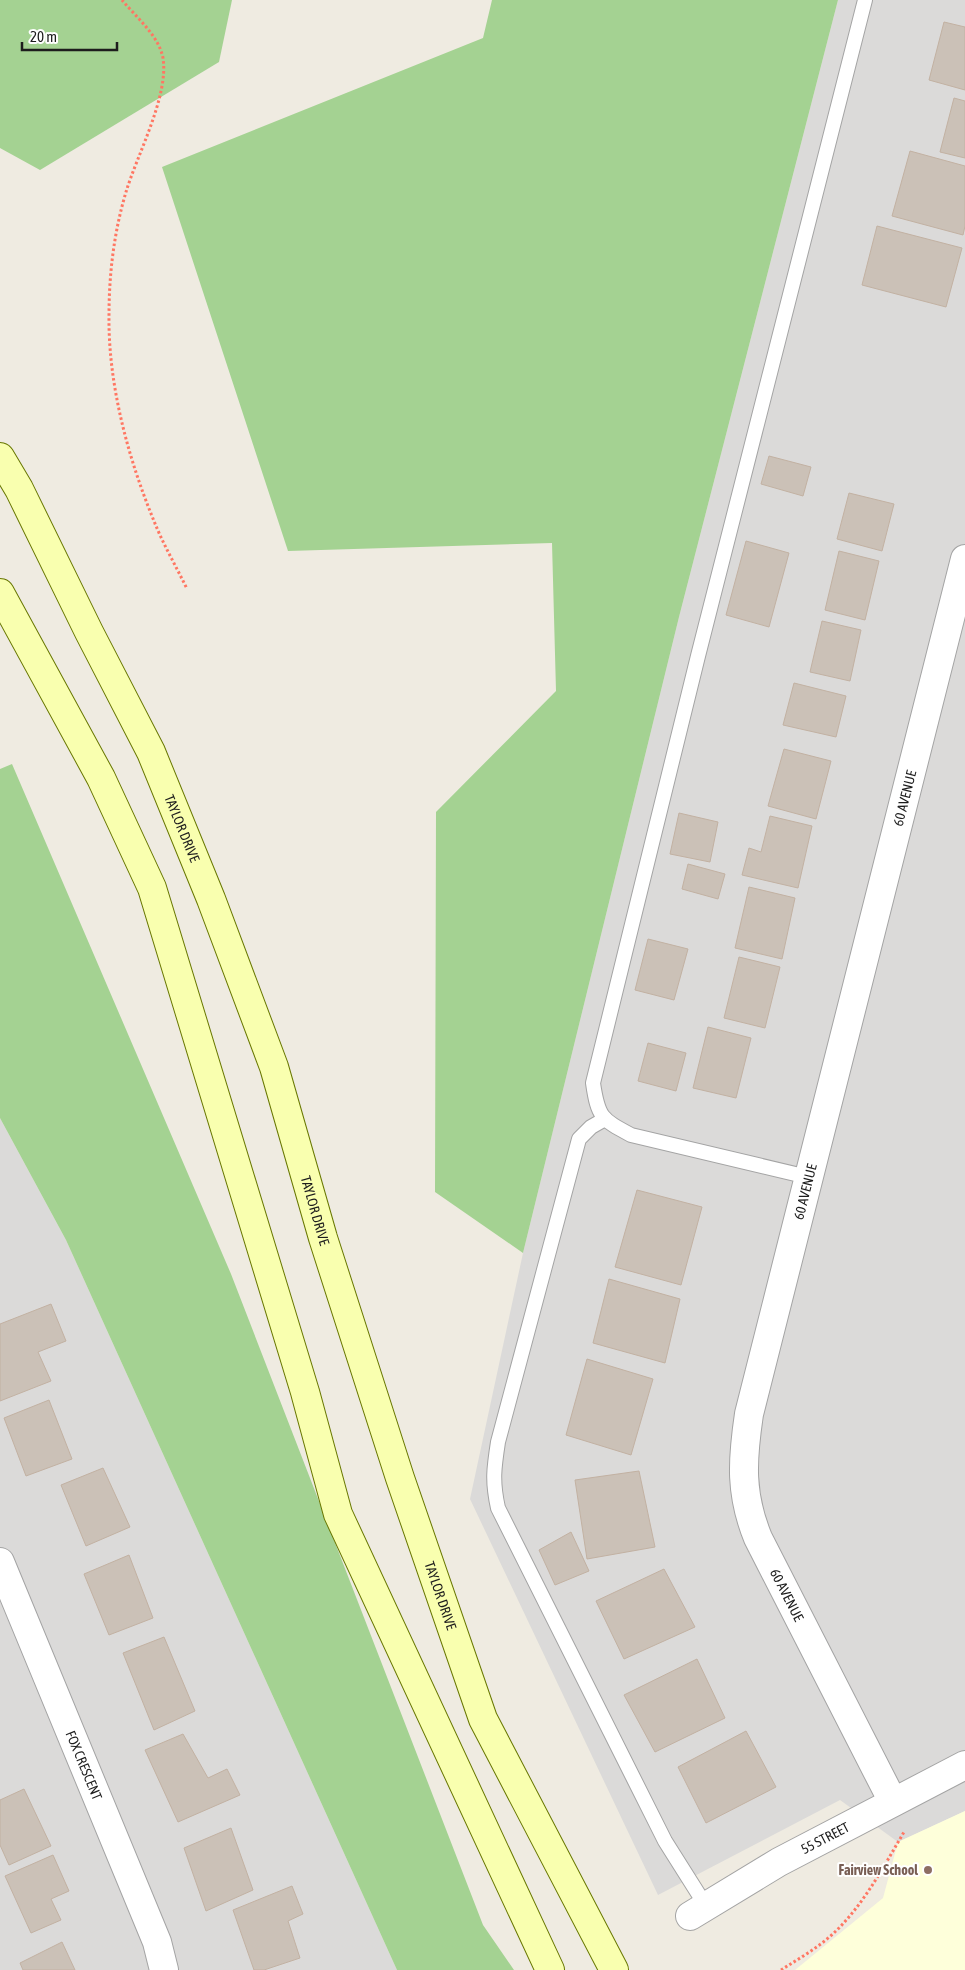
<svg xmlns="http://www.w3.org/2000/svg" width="965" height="1970" viewBox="0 0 965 1970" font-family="'Asap Condensed',sans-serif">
<rect width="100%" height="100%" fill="#efebe1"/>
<g fill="#dbdad9">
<polygon points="838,0 965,0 965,1811 898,1842 840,1800 658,1895 470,1499 523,1253 679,617"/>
<polygon points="0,1118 66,1240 397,1970 0,1970"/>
</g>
<polygon fill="#feffda" points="965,1811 965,1970 795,1970 883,1898 898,1842"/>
<g fill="#a4d292">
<polygon points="0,0 232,0 219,62 40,170 0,148"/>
<polygon points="492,0 838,0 679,617 523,1253 435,1192 436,812 556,691 552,543 288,551 162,167 483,38"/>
<polygon points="12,764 231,1274 483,1925 514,1970 397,1970 66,1240 0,1118 0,769"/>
</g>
<g fill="#cbc1b7" stroke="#c2b1a2">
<polygon points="944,22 965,27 965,90 929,80"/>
<polygon points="954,98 965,101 965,158 940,152"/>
<polygon points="910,151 965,166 965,226 963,235 892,216"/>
<polygon points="877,226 962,248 946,307 862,285"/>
<polygon points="769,456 811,467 803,496 761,484"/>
<polygon points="849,493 894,504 882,551 837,539"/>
<polygon points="746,541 789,553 769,627 726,615"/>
<polygon points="839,551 879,561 865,620 825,610"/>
<polygon points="822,621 861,630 850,681 810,672"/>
<polygon points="794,683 846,696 836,737 783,725"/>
<polygon points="784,749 831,761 816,819 768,806"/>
<polygon points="679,813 718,822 710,862 670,854"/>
<polygon points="770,816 812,826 798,888 742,875 749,848 761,852"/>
<polygon points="688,864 725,874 718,899 682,889"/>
<polygon points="749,887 795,898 782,959 735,948"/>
<polygon points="648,939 688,949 674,1000 635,990"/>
<polygon points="739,957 780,967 765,1028 724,1018"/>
<polygon points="708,1027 751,1038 736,1098 693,1088"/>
<polygon points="648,1043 686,1053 676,1091 638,1081"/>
<polygon points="637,1190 702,1207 681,1285 615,1267"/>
<polygon points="609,1279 680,1299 665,1363 593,1343"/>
<polygon points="51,1304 66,1341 38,1352 51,1381 0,1401 0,1324"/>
<polygon points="587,1359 653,1379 631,1455 566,1435"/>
<polygon points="49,1400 72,1459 26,1476 4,1418"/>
<polygon points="103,1468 130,1527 86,1546 61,1485"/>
<polygon points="639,1471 655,1547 587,1559 575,1480"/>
<polygon points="571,1532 589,1571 555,1585 539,1550"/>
<polygon points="129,1555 153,1618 109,1635 84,1574"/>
<polygon points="664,1569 695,1627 624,1659 596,1601"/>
<polygon points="164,1637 195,1711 154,1730 123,1653"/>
<polygon points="697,1659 725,1718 655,1752 624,1695"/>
<polygon points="746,1731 776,1787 706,1823 678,1767"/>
<polygon points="183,1734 208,1778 227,1769 240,1795 178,1822 145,1750"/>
<polygon points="24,1789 51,1846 9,1865 0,1845 0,1800"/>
<polygon points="231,1828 253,1890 206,1911 184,1848"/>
<polygon points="53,1855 69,1891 51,1899 61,1920 31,1933 5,1876"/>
<polygon points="292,1886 303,1914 288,1921 300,1958 264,1970 254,1970 233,1910"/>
<polygon points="62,1942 75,1970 23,1970 20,1963"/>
</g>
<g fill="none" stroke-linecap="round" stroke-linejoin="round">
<defs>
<g id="lane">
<path d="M605,1119L591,1127L579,1139L498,1442C494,1468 492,1481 498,1508L665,1841L706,1906"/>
<path d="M808,1177L631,1135C601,1119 598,1117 593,1083L698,656L865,0"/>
</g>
<g id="street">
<path id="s1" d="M0,1562L157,1942L164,1970"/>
<path id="s2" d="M893,1802L758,1538C740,1494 742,1461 749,1414L965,559"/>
<path id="s3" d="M690,1916L779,1862L965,1765"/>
</g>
<g id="secondary">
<path id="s4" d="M0,457L19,489L89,632L151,752L211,899L274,1067L323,1238L400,1478L483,1719L614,1970"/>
<polyline points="0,593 101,778 152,888 305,1392 338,1514 550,1970"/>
</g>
</defs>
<use href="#lane" stroke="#a4a4a4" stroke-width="16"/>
<use href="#street" stroke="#a4a4a4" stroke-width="30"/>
<use href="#secondary" stroke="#687700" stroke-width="30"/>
<g stroke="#ff7662" stroke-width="3" stroke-dasharray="2.5 2.5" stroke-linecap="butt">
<path d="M122,0C136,17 159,36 163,58C169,96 137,155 126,192C114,232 109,274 109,315C108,384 128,458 154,521C163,544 176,566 187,589"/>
<path d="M781,1970C800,1958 821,1946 837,1930C865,1902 884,1866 904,1832"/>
</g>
<use href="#lane" stroke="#fff" stroke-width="14"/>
<use href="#street" stroke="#fff" stroke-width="28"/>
<use href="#secondary" stroke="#f9ffaf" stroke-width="28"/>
</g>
<circle fill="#8d6e63" stroke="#fff" stroke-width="2" cx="928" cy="1870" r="5"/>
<g text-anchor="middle" stroke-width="4" stroke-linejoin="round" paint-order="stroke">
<g font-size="14" fill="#1d1d1d" stroke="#fff">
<text dy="5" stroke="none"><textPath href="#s2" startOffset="1058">60 AVENUE</textPath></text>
<text dy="5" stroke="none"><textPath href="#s4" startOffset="414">TAYLOR DRIVE</textPath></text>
<text dy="5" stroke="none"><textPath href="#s2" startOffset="652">60 AVENUE</textPath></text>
<text dy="5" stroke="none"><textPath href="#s4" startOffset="819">TAYLOR DRIVE</textPath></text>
<text dy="5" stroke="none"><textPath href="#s4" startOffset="1224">TAYLOR DRIVE</textPath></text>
<text transform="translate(787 1595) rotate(63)" y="5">60 AVENUE</text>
<text dy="5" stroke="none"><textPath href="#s1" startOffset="220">FOX CRESCENT</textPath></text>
<text dy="5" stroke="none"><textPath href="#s3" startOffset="156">55 STREET</textPath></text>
</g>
<g font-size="14" font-weight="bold" fill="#785e54" stroke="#fff" text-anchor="end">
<text x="918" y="1875">Fairview School</text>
</g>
</g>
<path d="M22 42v8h95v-8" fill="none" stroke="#1d1d1d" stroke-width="2.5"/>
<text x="30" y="42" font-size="15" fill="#1d1d1d" stroke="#ffffff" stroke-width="4" paint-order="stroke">20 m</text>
</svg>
